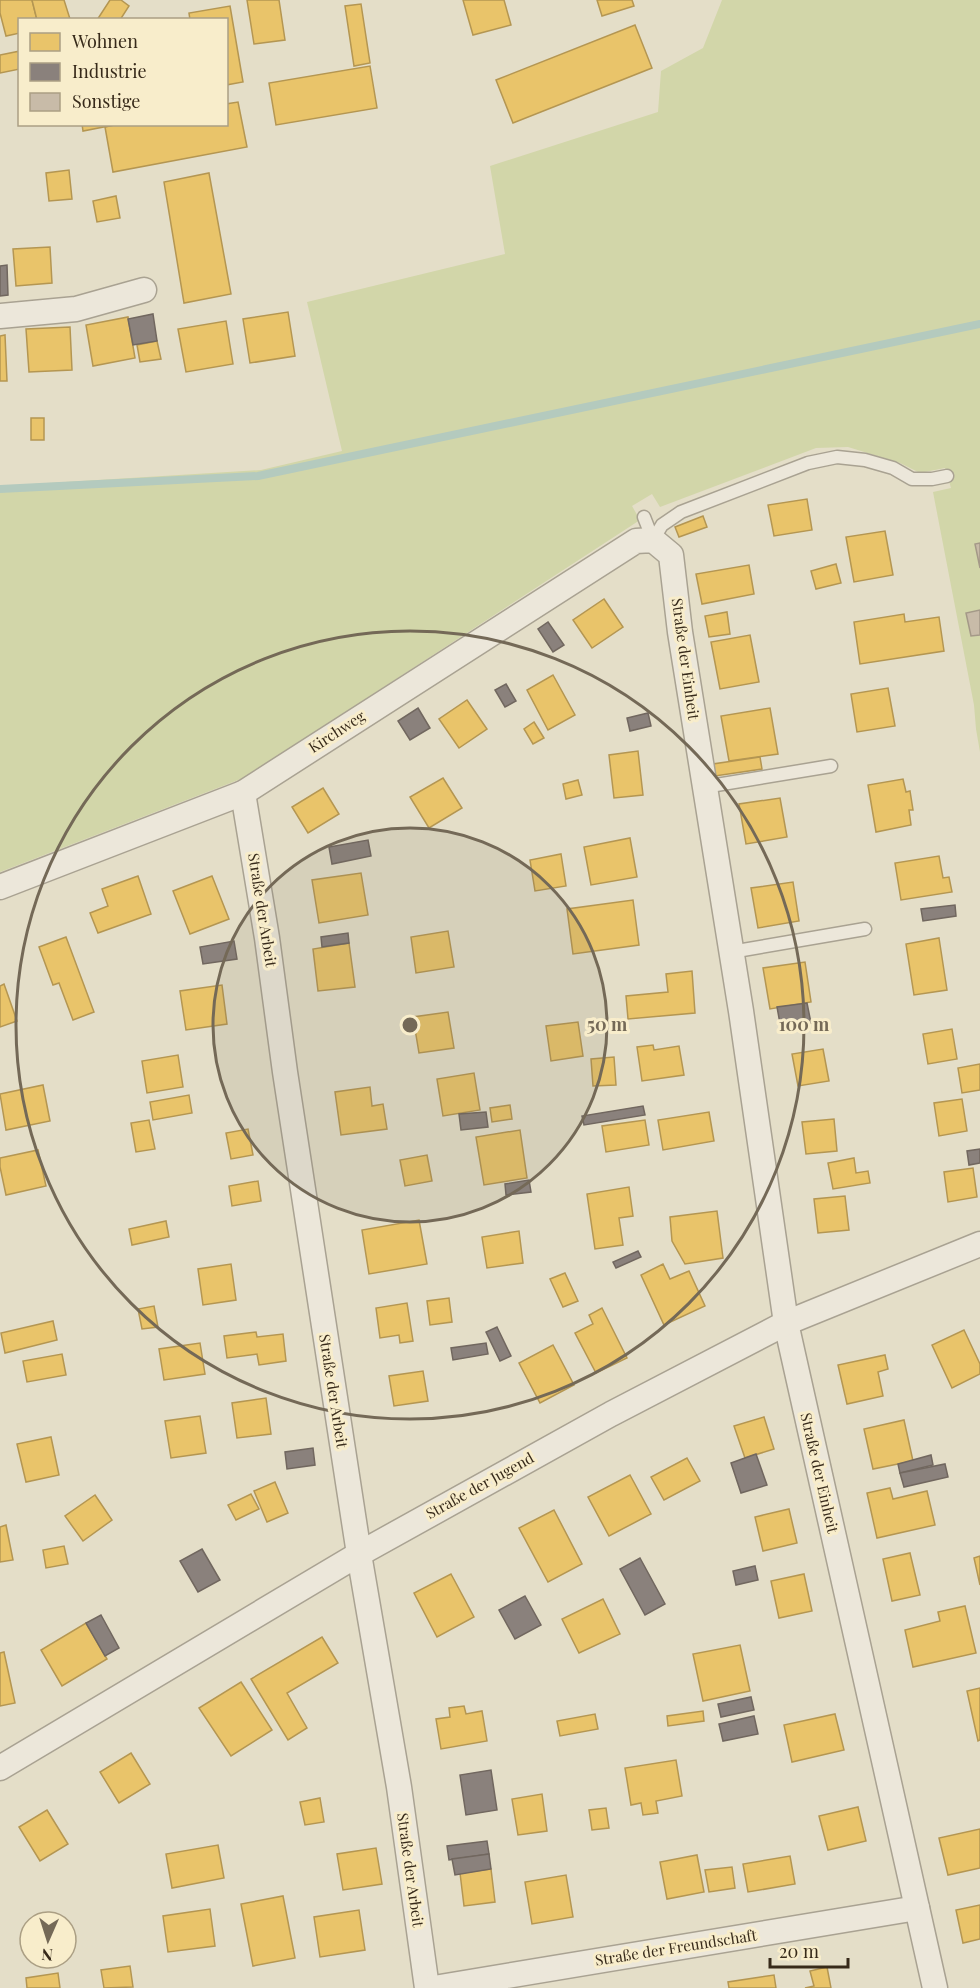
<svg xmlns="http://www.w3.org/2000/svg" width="980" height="1988" viewBox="0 0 980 1988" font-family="'Playfair Display',serif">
<rect width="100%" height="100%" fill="#e4dec8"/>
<polygon fill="#d2d6a9" points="722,0 980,0 980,752 976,729 974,705 933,492 951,488 945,468 920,473 900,463 848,447 816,448 660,507 652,494 632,506 640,520 246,777 0,872 0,486 261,470 342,451 307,302 505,254 490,166 658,112 661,71 703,48"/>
<g fill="#e9c46a" stroke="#b49652" stroke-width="1.5">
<polygon points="0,0 32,0 37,20 20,20 20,33 6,36 0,13"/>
<polygon points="32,0 64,0 70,19 37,20"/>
<polygon points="110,0 121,0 129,6 120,20 97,20"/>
<polygon points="247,0 279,0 285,40 254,44"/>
<polygon points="463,0 504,0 511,25 473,35"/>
<polygon points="597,0 632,0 634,6 602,16"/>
<polygon points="361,4 370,63 354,66 345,6"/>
<polygon points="230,6 243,82 226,85 226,20 190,20 189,13"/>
<polygon points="635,25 652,68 513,123 496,80"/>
<polygon points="20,51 20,69 0,73 0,55"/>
<polygon points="370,66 377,108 276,125 269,83"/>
<polygon points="238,102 247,147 113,172 105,127 119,124 226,124 226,104"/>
<polygon points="82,124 119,124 83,131"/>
<polygon points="69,170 72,199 49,201 46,173"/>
<polygon points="209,173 231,294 184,303 164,182"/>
<polygon points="116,196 120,218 97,222 93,201"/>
<polygon points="50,247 52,283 16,286 13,249"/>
<polygon points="288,312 295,356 250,363 243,319"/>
<polygon points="128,317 135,358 93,366 86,325"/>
<polygon points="226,321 233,364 186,372 178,329"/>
<polygon points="70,327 72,370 29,372 26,329"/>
<polygon points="5,335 7,381 0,381 0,336"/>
<polygon points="157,341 161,359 140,362 137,345"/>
<rect x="31" y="418" width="13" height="22"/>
<polygon points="807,499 812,530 774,536 768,505"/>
<polygon points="703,516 707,527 679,537 675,527"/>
<polygon points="885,531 893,575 854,582 846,537"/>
<polygon points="836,564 841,583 816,589 811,571"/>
<polygon points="749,565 754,594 702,604 696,574"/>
<polygon points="604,599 623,627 592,648 573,620"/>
<polygon points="727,612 730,634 709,637 705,616"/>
<polygon points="904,614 905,622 939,617 944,651 860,664 854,622"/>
<polygon points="750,635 759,682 720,689 711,642"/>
<polygon points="553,675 575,715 548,730 527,690"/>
<polygon points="888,688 895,726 857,732 851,694"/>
<polygon points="467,700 487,729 459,748 439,719"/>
<polygon points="770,708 778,754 729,761 721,716"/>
<polygon points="534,722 544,738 533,744 524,729"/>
<polygon points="638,751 643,795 614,798 609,755"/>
<polygon points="760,757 762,769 715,776 713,764"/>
<polygon points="443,778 462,808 429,828 410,797"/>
<polygon points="903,779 906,792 910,791 913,810 909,810 911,825 876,832 868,785"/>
<polygon points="578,780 582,795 566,799 563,784"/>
<polygon points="323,788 339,814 308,833 292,807"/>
<polygon points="780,798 787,837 746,844 739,804"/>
<polygon points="630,838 637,877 591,885 584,847"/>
<polygon points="561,854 566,886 535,891 530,860"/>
<polygon points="939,856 943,878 949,877 952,892 901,900 895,863"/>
<polygon points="361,873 368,915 319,923 312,880"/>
<polygon points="138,876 151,914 98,933 90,913 108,906 102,889"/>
<polygon points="212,876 229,919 190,934 173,891"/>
<polygon points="793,882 799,921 758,928 751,888"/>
<polygon points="633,900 639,945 573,954 567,909"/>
<polygon points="448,931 454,967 416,973 411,937"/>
<polygon points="66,937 94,1012 73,1020 59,983 53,985 39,947"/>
<polygon points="939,938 947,990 914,995 906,944"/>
<polygon points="349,943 355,987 318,991 313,949"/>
<polygon points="805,962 811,1002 770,1009 763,968"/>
<polygon points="692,971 695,1013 628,1019 626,996 668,992 666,974"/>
<polygon points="4,984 17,1021 0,1027 0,986"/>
<polygon points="222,985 227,1024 186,1030 180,991"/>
<polygon points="448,1012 454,1048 419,1053 413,1017"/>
<polygon points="578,1022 583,1056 551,1061 546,1026"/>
<polygon points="952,1029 957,1059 928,1064 923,1034"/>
<polygon points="653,1045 654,1050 679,1046 684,1075 642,1081 637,1047"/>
<polygon points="823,1049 829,1081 798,1086 792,1054"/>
<polygon points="178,1055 183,1087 147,1093 142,1061"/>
<polygon points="614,1057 616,1085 593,1086 591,1059"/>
<polygon points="980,1064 980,1090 962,1093 958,1068"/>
<polygon points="474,1073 480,1110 443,1116 437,1079"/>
<polygon points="43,1085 50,1121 6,1130 0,1094"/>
<polygon points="370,1087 372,1106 383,1104 387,1129 341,1135 335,1092"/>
<polygon points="189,1095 192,1113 153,1120 150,1102"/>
<polygon points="962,1099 967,1131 939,1136 934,1103"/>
<polygon points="510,1105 512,1119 492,1122 490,1108"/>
<polygon points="709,1112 714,1141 663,1150 658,1120"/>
<polygon points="834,1119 837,1151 806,1154 802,1122"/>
<polygon points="149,1120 155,1149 136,1152 131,1123"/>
<polygon points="645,1120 649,1145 606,1152 602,1126"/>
<polygon points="248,1129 253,1155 231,1159 226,1133"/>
<polygon points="520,1130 527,1178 484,1185 476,1137"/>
<polygon points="38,1150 46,1186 6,1195 0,1167 0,1158"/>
<polygon points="427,1155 432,1181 405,1186 400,1160"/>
<polygon points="854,1158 856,1173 868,1171 870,1183 833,1189 828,1163"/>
<polygon points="973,1168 977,1197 948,1202 944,1172"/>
<polygon points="258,1181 261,1201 232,1206 229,1186"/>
<polygon points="629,1187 633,1216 619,1218 623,1245 595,1249 587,1194"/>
<polygon points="845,1196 849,1230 818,1233 814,1199"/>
<polygon points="717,1211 723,1258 685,1264 672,1241 670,1217"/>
<polygon points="419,1220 427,1264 369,1274 362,1230"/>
<polygon points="166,1221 169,1237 132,1245 129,1229"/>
<polygon points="519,1231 523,1263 487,1268 482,1237"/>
<polygon points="231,1264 236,1300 203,1305 198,1269"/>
<polygon points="663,1264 670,1279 689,1271 705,1306 664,1325 641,1275"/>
<polygon points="565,1273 578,1301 563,1307 550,1279"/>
<polygon points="449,1298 452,1322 430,1325 427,1301"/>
<polygon points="407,1303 413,1341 400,1343 399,1335 380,1338 376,1308"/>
<polygon points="154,1306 158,1327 142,1329 138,1309"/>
<polygon points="602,1308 627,1358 596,1373 575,1333 593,1324 589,1315"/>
<polygon points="53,1321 57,1340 5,1353 1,1333"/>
<polygon points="964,1330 980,1364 980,1374 952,1388 932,1345"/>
<polygon points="256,1332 257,1337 283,1334 286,1361 259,1365 257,1354 227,1358 224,1336"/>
<polygon points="200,1343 205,1374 164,1380 159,1349"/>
<polygon points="553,1345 574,1385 540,1403 519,1363"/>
<polygon points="62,1354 66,1375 27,1382 23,1361"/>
<polygon points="885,1355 888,1369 878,1372 883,1396 847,1404 838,1365"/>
<polygon points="423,1371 428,1401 394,1406 389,1376"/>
<polygon points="266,1398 271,1434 237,1438 232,1403"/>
<polygon points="200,1416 206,1453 171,1458 165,1421"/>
<polygon points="764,1417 774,1449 745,1458 734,1426"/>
<polygon points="904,1420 913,1461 873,1469 864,1429"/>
<polygon points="51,1437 59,1475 26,1482 17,1444"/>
<polygon points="687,1458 700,1481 664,1500 651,1477"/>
<polygon points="630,1475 651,1514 609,1536 588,1497"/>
<polygon points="275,1482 288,1513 267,1522 254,1491"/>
<polygon points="890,1488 893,1499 927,1491 935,1525 877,1538 867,1493"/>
<polygon points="251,1494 259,1509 236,1520 228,1505"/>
<polygon points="95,1495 112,1520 83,1541 65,1516"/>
<polygon points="789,1509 797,1543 763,1551 755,1517"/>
<polygon points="554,1510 582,1564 548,1582 519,1528"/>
<polygon points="6,1525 13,1560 0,1562 0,1527"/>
<polygon points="64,1546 68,1564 46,1568 43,1550"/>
<polygon points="910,1553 920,1595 892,1601 883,1559"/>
<polygon points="980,1556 980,1585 974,1558"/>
<polygon points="451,1574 474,1617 437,1637 414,1593"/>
<polygon points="804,1574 812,1611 779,1618 771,1581"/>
<polygon points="603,1599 620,1634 579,1653 562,1619"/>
<polygon points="965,1606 976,1653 913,1667 905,1630 940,1621 938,1612"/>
<polygon points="86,1623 107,1659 62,1686 41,1650"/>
<polygon points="322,1637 338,1663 287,1693 307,1728 288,1740 251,1679"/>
<polygon points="740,1645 750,1691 703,1701 693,1654"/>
<polygon points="4,1652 15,1703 0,1706 0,1653"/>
<polygon points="241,1682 272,1730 231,1756 199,1708"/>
<polygon points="980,1688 980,1740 978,1741 967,1691"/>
<polygon points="464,1706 466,1714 482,1711 487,1741 441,1749 436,1719 450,1717 449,1708"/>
<polygon points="703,1711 704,1721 668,1726 667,1716"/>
<polygon points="595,1714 598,1729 560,1736 557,1721"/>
<polygon points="835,1714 844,1750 792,1762 784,1725"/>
<polygon points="131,1753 150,1784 119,1803 100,1772"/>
<polygon points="676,1760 682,1796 656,1801 658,1813 643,1815 641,1803 631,1805 625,1768"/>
<polygon points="542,1794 547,1831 518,1835 512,1799"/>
<polygon points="320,1798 324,1822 305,1825 300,1802"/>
<polygon points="858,1807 866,1841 828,1850 819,1816"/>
<polygon points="606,1808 609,1828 592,1830 589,1810"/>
<polygon points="47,1810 68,1844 40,1861 19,1827"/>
<polygon points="980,1829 980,1868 948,1875 939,1838"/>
<polygon points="218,1845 224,1878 172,1888 166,1854"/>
<polygon points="376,1848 382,1884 343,1890 337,1854"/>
<polygon points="697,1855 704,1892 667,1899 660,1862"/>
<polygon points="790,1856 795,1884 748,1892 743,1864"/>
<polygon points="732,1867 735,1888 709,1892 705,1870"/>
<polygon points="491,1869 495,1902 464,1906 460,1873"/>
<polygon points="566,1875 573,1917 532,1924 525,1882"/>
<polygon points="283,1896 295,1958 253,1966 241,1904"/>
<polygon points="980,1905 980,1939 963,1943 956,1910"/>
<polygon points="210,1909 215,1946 168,1952 163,1916"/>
<polygon points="359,1910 365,1950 320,1957 314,1917"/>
<polygon points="130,1966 133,1987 104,1988 101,1970"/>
<polygon points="827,1967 831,1988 805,1988 814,1986 810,1971"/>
<polygon points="58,1973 60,1988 27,1988 26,1978"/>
<polygon points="774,1975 776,1988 729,1988 728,1982"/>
</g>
<g fill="#8a817c" stroke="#71675f" stroke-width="1.5">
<polygon points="7,265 8,295 0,296 0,266"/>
<polygon points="153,314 157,341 133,345 128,319"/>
<polygon points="548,622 564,645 553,652 538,629"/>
<polygon points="506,684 516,701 505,707 495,690"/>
<polygon points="418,708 430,728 410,740 398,721"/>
<polygon points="648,713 651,726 630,731 627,718"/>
<polygon points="368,840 371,856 332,864 329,847"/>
<polygon points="955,905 956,916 923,921 921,909"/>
<polygon points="348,933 349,943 322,947 321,937"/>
<polygon points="234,941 237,959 203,964 200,947"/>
<polygon points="807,1003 811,1023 781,1029 777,1007"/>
<polygon points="643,1106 645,1115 584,1125 582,1116"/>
<polygon points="486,1112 488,1127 461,1130 459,1114"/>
<polygon points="980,1149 980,1163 969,1165 967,1151"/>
<polygon points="529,1180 531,1192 506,1195 505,1184"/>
<polygon points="638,1251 641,1257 616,1268 613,1262"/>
<polygon points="497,1327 511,1356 500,1361 486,1332"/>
<polygon points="486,1343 488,1354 453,1360 451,1348"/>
<polygon points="313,1448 315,1465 287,1469 285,1452"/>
<polygon points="756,1454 767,1485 741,1493 731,1463"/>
<polygon points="931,1455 933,1465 900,1473 898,1464"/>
<polygon points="945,1464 948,1477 904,1487 900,1473"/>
<polygon points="202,1549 220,1580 198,1592 180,1561"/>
<polygon points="640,1558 665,1604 645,1615 620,1569"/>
<polygon points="755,1566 758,1580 736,1585 733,1571"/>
<polygon points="525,1596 541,1625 515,1639 499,1610"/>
<polygon points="101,1615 119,1648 105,1656 86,1623"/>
<polygon points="751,1697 754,1710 721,1717 718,1704"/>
<polygon points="754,1716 758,1734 723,1741 719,1724"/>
<polygon points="491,1770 497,1810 466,1815 460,1775"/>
<polygon points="487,1841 489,1854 449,1860 447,1846"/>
<polygon points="489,1854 491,1869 455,1875 452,1859"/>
</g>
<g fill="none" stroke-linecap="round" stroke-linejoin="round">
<polyline stroke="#b4cabe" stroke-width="8" points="0,489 258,476 980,324"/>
</g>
<g fill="#c8bba8" stroke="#a49988" stroke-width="1.5">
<polygon points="980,543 980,568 975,544"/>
<polygon points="980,610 980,635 971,636 966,613"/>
</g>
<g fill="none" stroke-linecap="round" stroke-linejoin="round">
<defs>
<g id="lane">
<polyline points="644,517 653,540"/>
<polyline points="653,540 662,525 681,512 808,463 837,457 865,460 893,468 912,479 932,479 947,476"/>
<polyline points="704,787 831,766"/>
<polyline points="731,952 865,929"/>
</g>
<g id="street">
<polyline points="0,316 76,309 144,290"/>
<polyline points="243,793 267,938 285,1072 359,1554 399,1787 427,1988"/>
<polyline points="0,887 243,793 636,541 653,540 671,555 680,632 741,1011 786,1323 935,1988"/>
<polyline points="0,1768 359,1554 611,1414 786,1323 980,1244"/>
<polyline points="434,1988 917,1908"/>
</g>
</defs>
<use href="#lane" stroke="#a9a292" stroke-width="15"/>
<use href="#street" stroke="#a9a292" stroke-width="27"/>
<use href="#lane" stroke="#ece7da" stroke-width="12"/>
<use href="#street" stroke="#ece7da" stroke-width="24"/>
</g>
<circle cx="410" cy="1025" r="197" fill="#746957" fill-opacity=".12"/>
<g fill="none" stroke="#746957" stroke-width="3">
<circle cx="410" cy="1025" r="197"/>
<circle cx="410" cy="1025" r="394"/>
</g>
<g text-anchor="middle" stroke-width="6" stroke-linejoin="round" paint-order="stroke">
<g font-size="15" fill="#372a1a" stroke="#f8edcb">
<text transform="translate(685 659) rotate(82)" y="5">Straße der Einheit</text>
<text transform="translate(337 732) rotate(-33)" y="5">Kirchweg</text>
<text transform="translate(262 910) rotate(81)" y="5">Straße der Arbeit</text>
<text transform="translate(333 1391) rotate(81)" y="5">Straße der Arbeit</text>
<text transform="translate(819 1473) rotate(77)" y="5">Straße der Einheit</text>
<text transform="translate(480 1486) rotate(-29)" y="5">Straße der Jugend</text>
<text transform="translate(410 1870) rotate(82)" y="5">Straße der Arbeit</text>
<text transform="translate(676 1948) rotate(-9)" y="5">Straße der Freundschaft</text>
</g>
</g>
<circle cx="410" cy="1025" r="9" fill="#746957" stroke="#f8edcb" stroke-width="3"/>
<g font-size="18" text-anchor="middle" font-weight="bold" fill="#746957" stroke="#f8edcb" stroke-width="6" stroke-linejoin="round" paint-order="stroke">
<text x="607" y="1031">50 m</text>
<text x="804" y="1031">100 m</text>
</g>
<rect x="18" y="18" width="210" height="108" fill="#f8edcb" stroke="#ab9f84" stroke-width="1.5"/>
<rect x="30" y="33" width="30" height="18" fill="#e9c46a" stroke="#ab9f84" stroke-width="1.5"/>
<text x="72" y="48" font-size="18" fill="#372a1a">Wohnen</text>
<rect x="30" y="63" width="30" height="18" fill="#8a817c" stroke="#ab9f84" stroke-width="1.5"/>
<text x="72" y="78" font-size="18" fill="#372a1a">Industrie</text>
<rect x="30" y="93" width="30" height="18" fill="#c8bba8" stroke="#ab9f84" stroke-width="1.5"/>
<text x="72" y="108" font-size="18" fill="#372a1a">Sonstige</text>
<g transform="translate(48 1940) rotate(183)"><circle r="28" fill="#f8edcb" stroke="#ab9f84" stroke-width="1.5"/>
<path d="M0-4.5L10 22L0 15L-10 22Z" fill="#746957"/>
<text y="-9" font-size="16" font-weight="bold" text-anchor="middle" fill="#372a1a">N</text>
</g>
<path d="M770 1958v9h78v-9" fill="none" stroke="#372a1a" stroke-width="3"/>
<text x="779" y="1958" font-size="18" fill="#372a1a" stroke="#f8edcb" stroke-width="4.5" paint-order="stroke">20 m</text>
</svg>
